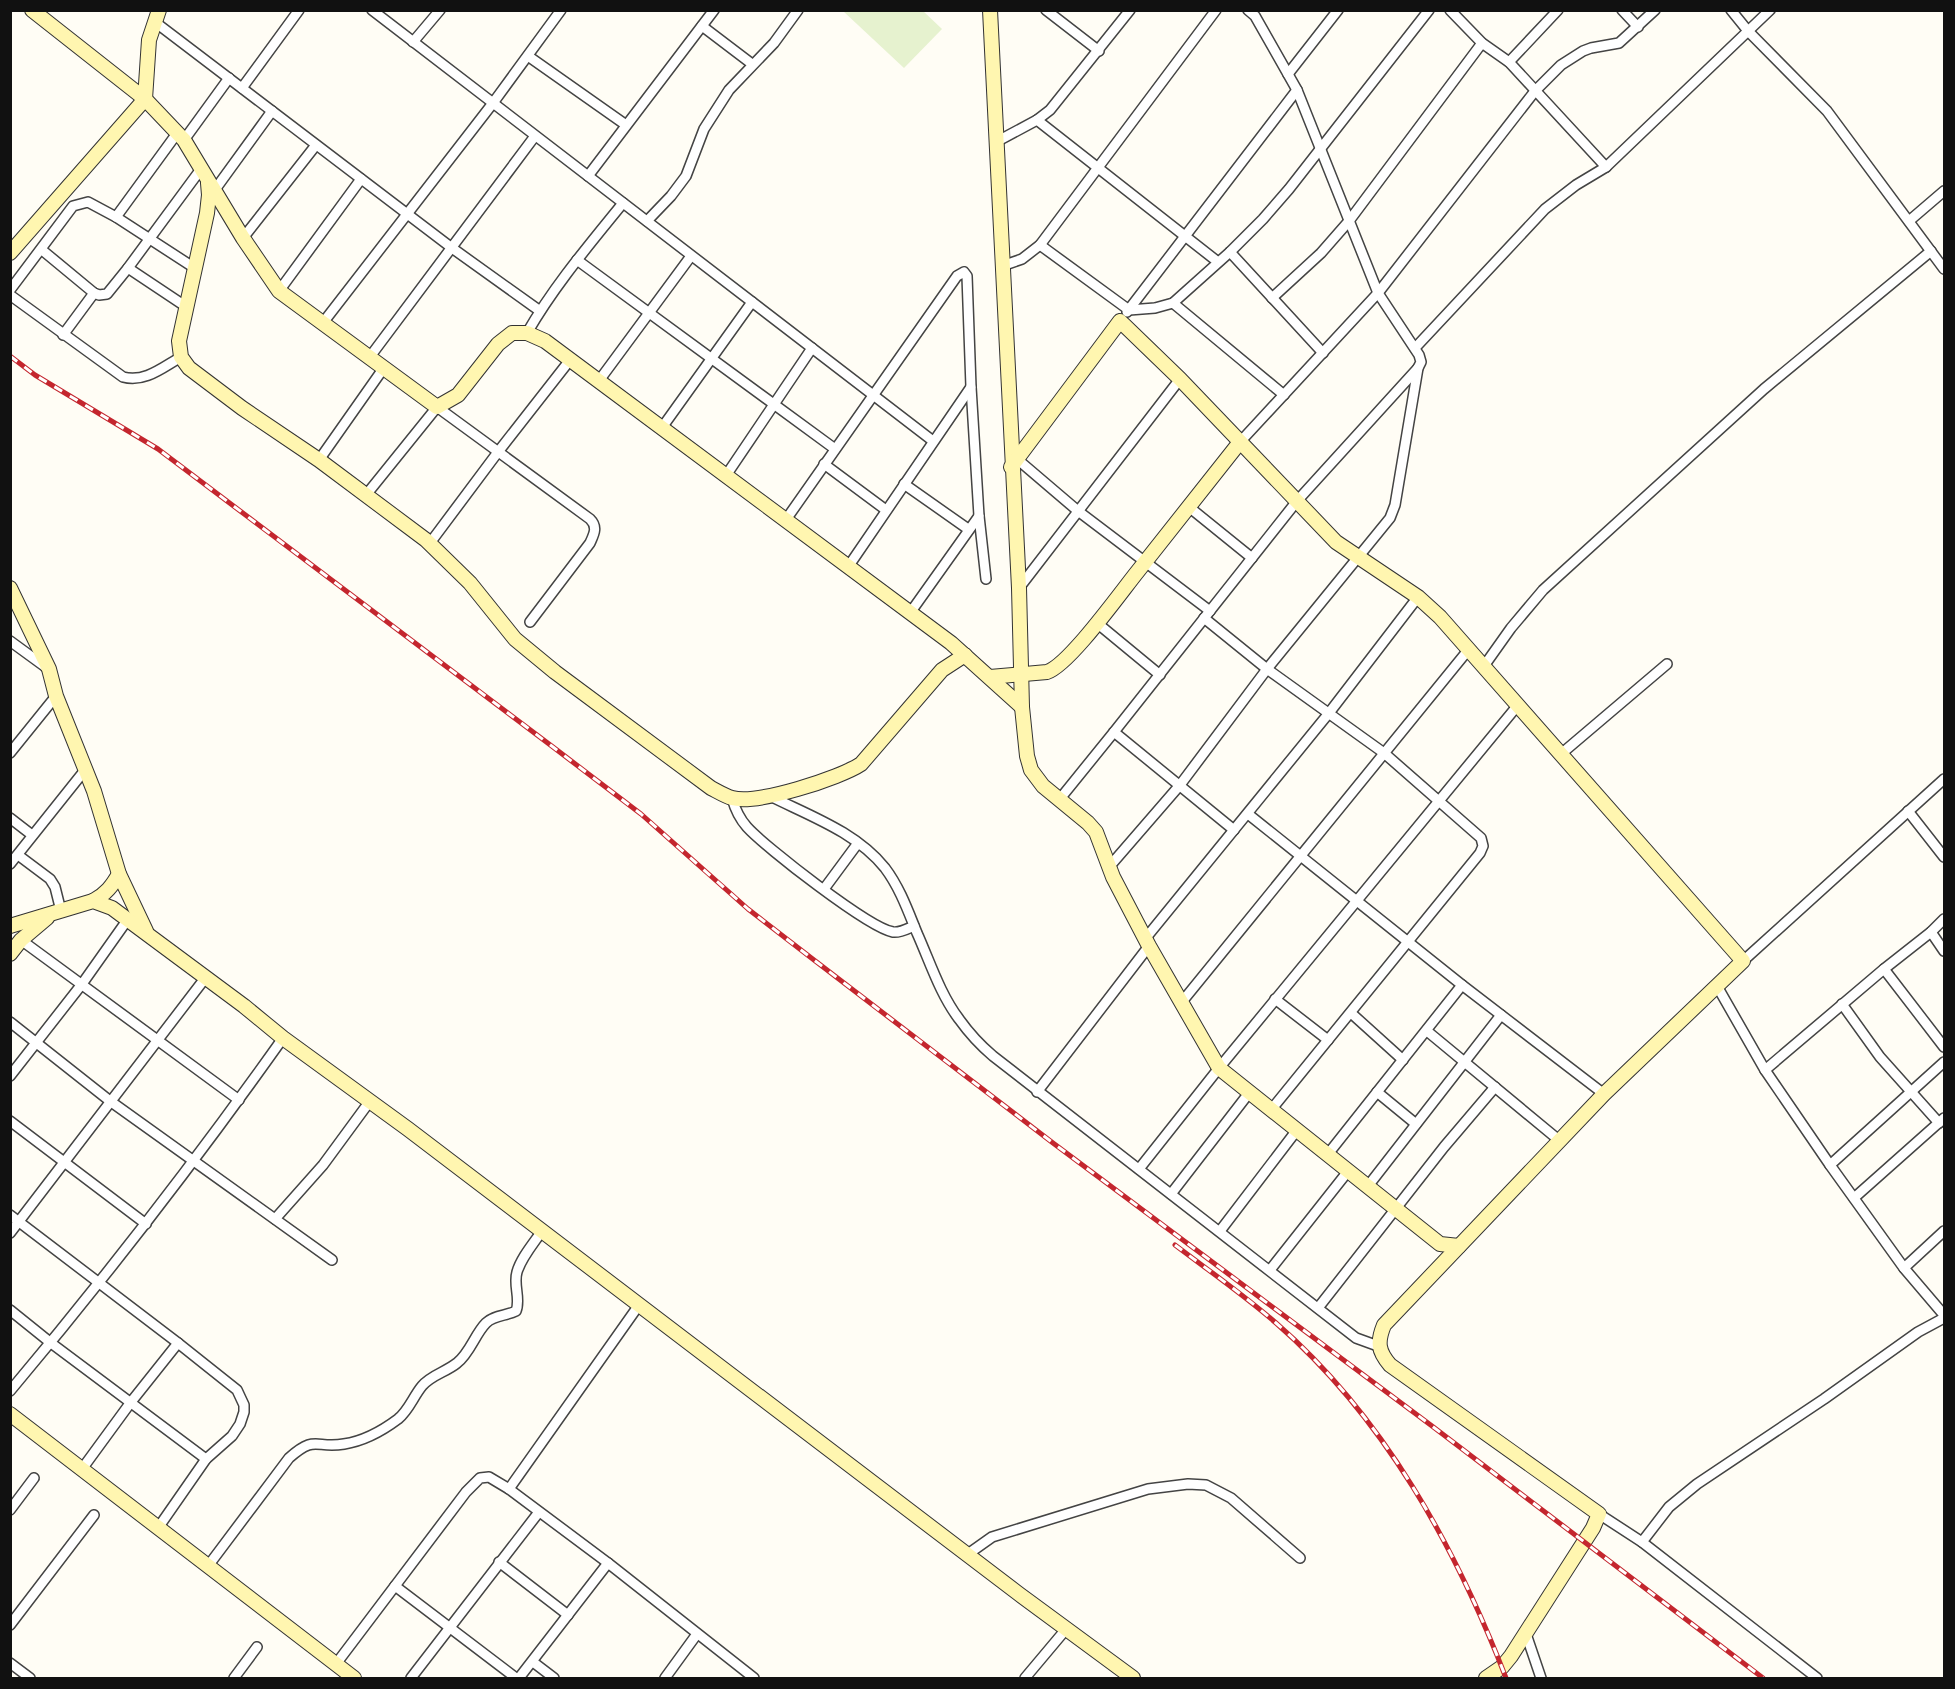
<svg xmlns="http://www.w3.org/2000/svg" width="1955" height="1689" viewBox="0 0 1955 1689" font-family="'Playfair Display',serif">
<rect width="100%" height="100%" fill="#fffdf5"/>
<polygon fill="#e6f2cf" points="843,11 923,11 942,29 904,68"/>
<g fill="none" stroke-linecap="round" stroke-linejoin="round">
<defs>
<g id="street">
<polyline points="372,10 933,441"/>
<polyline points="1046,10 1099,51"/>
<polyline points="1450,10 1482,43 1509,62 1606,167"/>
<polyline points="1622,10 1638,27"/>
<polyline points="1731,10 1748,31 1827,111 1944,269"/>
<polyline points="155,22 452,248 540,311"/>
<polyline points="702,26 752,64"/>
<polyline points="413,42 440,10"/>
<polyline points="528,56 626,125"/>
<polyline points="1509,62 1558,10"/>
<polyline points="1288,74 1338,10"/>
<polyline points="242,88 299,10"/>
<polyline points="1037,120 1218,262"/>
<polyline points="184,140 229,78"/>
<polyline points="996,142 1037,120 1050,110 1130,10"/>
<polyline points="588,176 714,10"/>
<polyline points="214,191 272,111"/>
<polyline points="116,217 178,132"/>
<polyline points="647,221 671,196 686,176 704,129 729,90 774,43 798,10"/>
<polyline points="1909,221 1944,191"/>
<polyline points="243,238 316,145"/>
<polyline points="1040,245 1129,310 1155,308 1173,303 1230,252 1263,219 1289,189 1429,10"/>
<polyline points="42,250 94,293 99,295 107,294 128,268 201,169"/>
<polyline points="1230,252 1323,353"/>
<polyline points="577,260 835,449"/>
<polyline points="1002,266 1022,259 1040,245 1216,10"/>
<polyline points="128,268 185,306"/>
<polyline points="10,290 73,206 88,202 116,217 193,267"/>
<polyline points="279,291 361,179"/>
<path d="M10,295L123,377C145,383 163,367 181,357"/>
<polyline points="1272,298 1321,253 1349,221 1482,43"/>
<polyline points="1173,303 1284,395"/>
<polyline points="1127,312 1297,90"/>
<polyline points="322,324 493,103 561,10"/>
<path d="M527,333C554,286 589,245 623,203"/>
<polyline points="63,335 94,293"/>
<polyline points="1415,348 1545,209 1576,185 1606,167 1770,10"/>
<polyline points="369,358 535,136"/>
<polyline points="598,382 691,256"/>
<polyline points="661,429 752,302"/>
<polyline points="1240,442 1378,293 1535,91 1561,65 1583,51 1591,48 1619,43 1655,10"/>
<polyline points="1017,459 1078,511 1210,611"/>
<polyline points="319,460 383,369"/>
<polyline points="824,464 886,510"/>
<polyline points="725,477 812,348"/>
<polyline points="904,484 968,529"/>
<path d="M366,495L437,407L590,519C598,527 594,534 590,543L530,622"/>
<polyline points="1189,507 1252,558"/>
<polyline points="785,521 957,276 964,272 967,276 971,387 979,516 986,579"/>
<polyline points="430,543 498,452 570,360"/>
<polyline points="848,567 971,387"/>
<polyline points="1019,588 1180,379"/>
<polyline points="910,613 979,516"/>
<polyline points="1204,618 1267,669 1384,753 1481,838 1483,846 1480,853 1271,1110"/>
<polyline points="1097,623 1160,675"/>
<polyline points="10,641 47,668"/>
<polyline points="1484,666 1511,628 1543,590 1764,389 1931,251"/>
<polyline points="1114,732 1234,830"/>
<polyline points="10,753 56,696"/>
<polyline points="1561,754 1667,664"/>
<path d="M770,796C810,816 856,832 885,868C900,888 908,911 917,933C930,962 940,994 959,1019C969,1033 980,1045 993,1056L1356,1338L1378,1346"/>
<path d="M732,798C735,809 739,818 747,827C765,847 869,928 893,932C900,933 907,929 914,926"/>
<polyline points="1059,800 1114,732 1297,501 1418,368"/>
<polyline points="1908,811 1944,857"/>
<polyline points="1248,814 1462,985 1604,1094"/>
<polyline points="10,818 32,835"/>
<polyline points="18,855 50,879 55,887 61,911"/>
<polyline points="10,864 85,770"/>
<polyline points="1109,867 1180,785 1267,669 1390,518 1395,505 1418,368 1421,362 1419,355 1378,293 1297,90 1255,16 1248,10"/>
<polyline points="824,889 858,843"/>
<polyline points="1931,932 1944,951"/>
<polyline points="1145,939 1329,713 1418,597"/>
<polyline points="21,940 239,1100"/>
<polyline points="1743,961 1944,779"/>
<polyline points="1884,969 1944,1047"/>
<polyline points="1717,986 1765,1070 1830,1165 1904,1268 1944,1315"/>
<polyline points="1275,999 1328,1040"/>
<polyline points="1181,1003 1469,649"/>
<polyline points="1842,1004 1880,1057 1939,1123"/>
<polyline points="1351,1013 1403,1060"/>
<polyline points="10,1022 110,1101 332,1260"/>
<polyline points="1427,1031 1560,1141"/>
<polyline points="1765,1070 1884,969 1931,932 1944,919"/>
<polyline points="10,1076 82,984 128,919"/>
<polyline points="1037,1092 1149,946"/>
<polyline points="1377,1092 1416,1124"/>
<polyline points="10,1121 146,1224"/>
<polyline points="1328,1154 1462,985"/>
<polyline points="1830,1165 1944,1062"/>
<polyline points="1139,1169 1219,1068 1518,705"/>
<polyline points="1368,1186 1501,1015"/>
<polyline points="1171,1194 1249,1093"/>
<polyline points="1854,1198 1944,1118"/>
<polyline points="10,1215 178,1343 237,1390 244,1405 244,1412 240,1424 232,1436 206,1459 158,1528"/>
<polyline points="275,1219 323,1165 370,1101"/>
<polyline points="1220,1231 1297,1130"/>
<polyline points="10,1233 206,977"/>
<polyline points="1904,1268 1944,1231"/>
<polyline points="1270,1270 1349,1170"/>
<polyline points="1318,1308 1444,1147 1495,1087"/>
<polyline points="10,1310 51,1343 206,1459"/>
<path d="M10,1391C106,1277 197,1159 283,1038"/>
<polyline points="82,1469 131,1402 178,1343"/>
<polyline points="509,1489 639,1305"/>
<polyline points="10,1510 34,1478"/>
<polyline points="1599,1514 1642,1542 1817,1678"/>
<polyline points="1642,1542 1669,1507 1697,1484 1824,1399 1918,1332 1944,1318"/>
<polyline points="968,1554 992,1537 1148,1489 1188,1484 1206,1485 1231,1498 1300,1558"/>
<polyline points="499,1562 568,1615"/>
<path d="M208,1566L289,1458C316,1434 315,1449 344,1444C364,1441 382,1431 398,1419C409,1410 413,1397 422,1386C431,1375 446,1372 457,1363C470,1353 475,1334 486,1323C494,1315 506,1316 516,1311C521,1299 513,1285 517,1272C521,1258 533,1244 542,1231"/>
<polyline points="395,1586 516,1678"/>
<polyline points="10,1625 94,1515"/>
<polyline points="1526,1634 1541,1678"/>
<polyline points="533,1662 554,1678"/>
<polyline points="10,1663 30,1678"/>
<polyline points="336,1664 466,1492 480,1478 489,1477 509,1489 608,1563 754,1678"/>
<polyline points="234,1678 257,1647"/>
<polyline points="411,1678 539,1512"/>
<polyline points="519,1678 608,1563"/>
<polyline points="665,1678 697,1634"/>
<polyline points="1025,1678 1067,1628"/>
</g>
<g id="secondary">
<polyline points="32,10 145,99 184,140 243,238 279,291 437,407 458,395 498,344 512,333 527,333 545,341 951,643 1022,707"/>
<polyline points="990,10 1019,588 1022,707 1027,756 1031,770 1043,786 1088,823 1096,832 1113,877 1149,946 1219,1068 1440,1244 1459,1246"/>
<path d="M208,183L209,195L207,213L179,341L181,357L189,368L242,408L319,460L426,540L470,583L515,639L555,672L711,788C717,791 725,796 732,798C757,805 840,778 861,764L942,670L965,655"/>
<polyline points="10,253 145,99 149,40 159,10"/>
<path d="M1011,467L1120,321L1180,379L1336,542L1418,597L1440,617L1743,961L1604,1094L1384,1325C1377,1342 1378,1351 1390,1365L1599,1514L1593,1528L1511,1656L1502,1667L1486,1678"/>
<polyline points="10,588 49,669 56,696 94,791 119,874 146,931"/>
<path d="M990,677L1047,672C1069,665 1121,592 1138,571C1172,528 1206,485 1240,442"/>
<path d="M93,901C106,894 112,886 119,874"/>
<polyline points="10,926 93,901 112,908 244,1006 283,1038 408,1129 1019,1594 1133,1678"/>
<polyline points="10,954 21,940 47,918"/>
<polyline points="10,1414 354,1678"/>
</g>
</defs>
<use href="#street" stroke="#444" stroke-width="12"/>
<use href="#secondary" stroke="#333" stroke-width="16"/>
<use href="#street" stroke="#fff" stroke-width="9"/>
<use href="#secondary" stroke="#fff6b0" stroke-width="14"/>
<defs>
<g id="rail">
<polyline points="10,356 35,375 158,449 553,747 641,814 748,909 814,960 1053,1143 1432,1426 1763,1678"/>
<path d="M1175,1245C1208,1270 1244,1295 1276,1323C1384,1417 1455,1546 1506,1678"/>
</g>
</defs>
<use href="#rail" stroke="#c4262e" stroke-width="5"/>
<use href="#rail" stroke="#fff" stroke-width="3" stroke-dasharray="9" stroke-linecap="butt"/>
</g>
<rect width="1955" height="1689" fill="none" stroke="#111111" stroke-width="24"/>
</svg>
